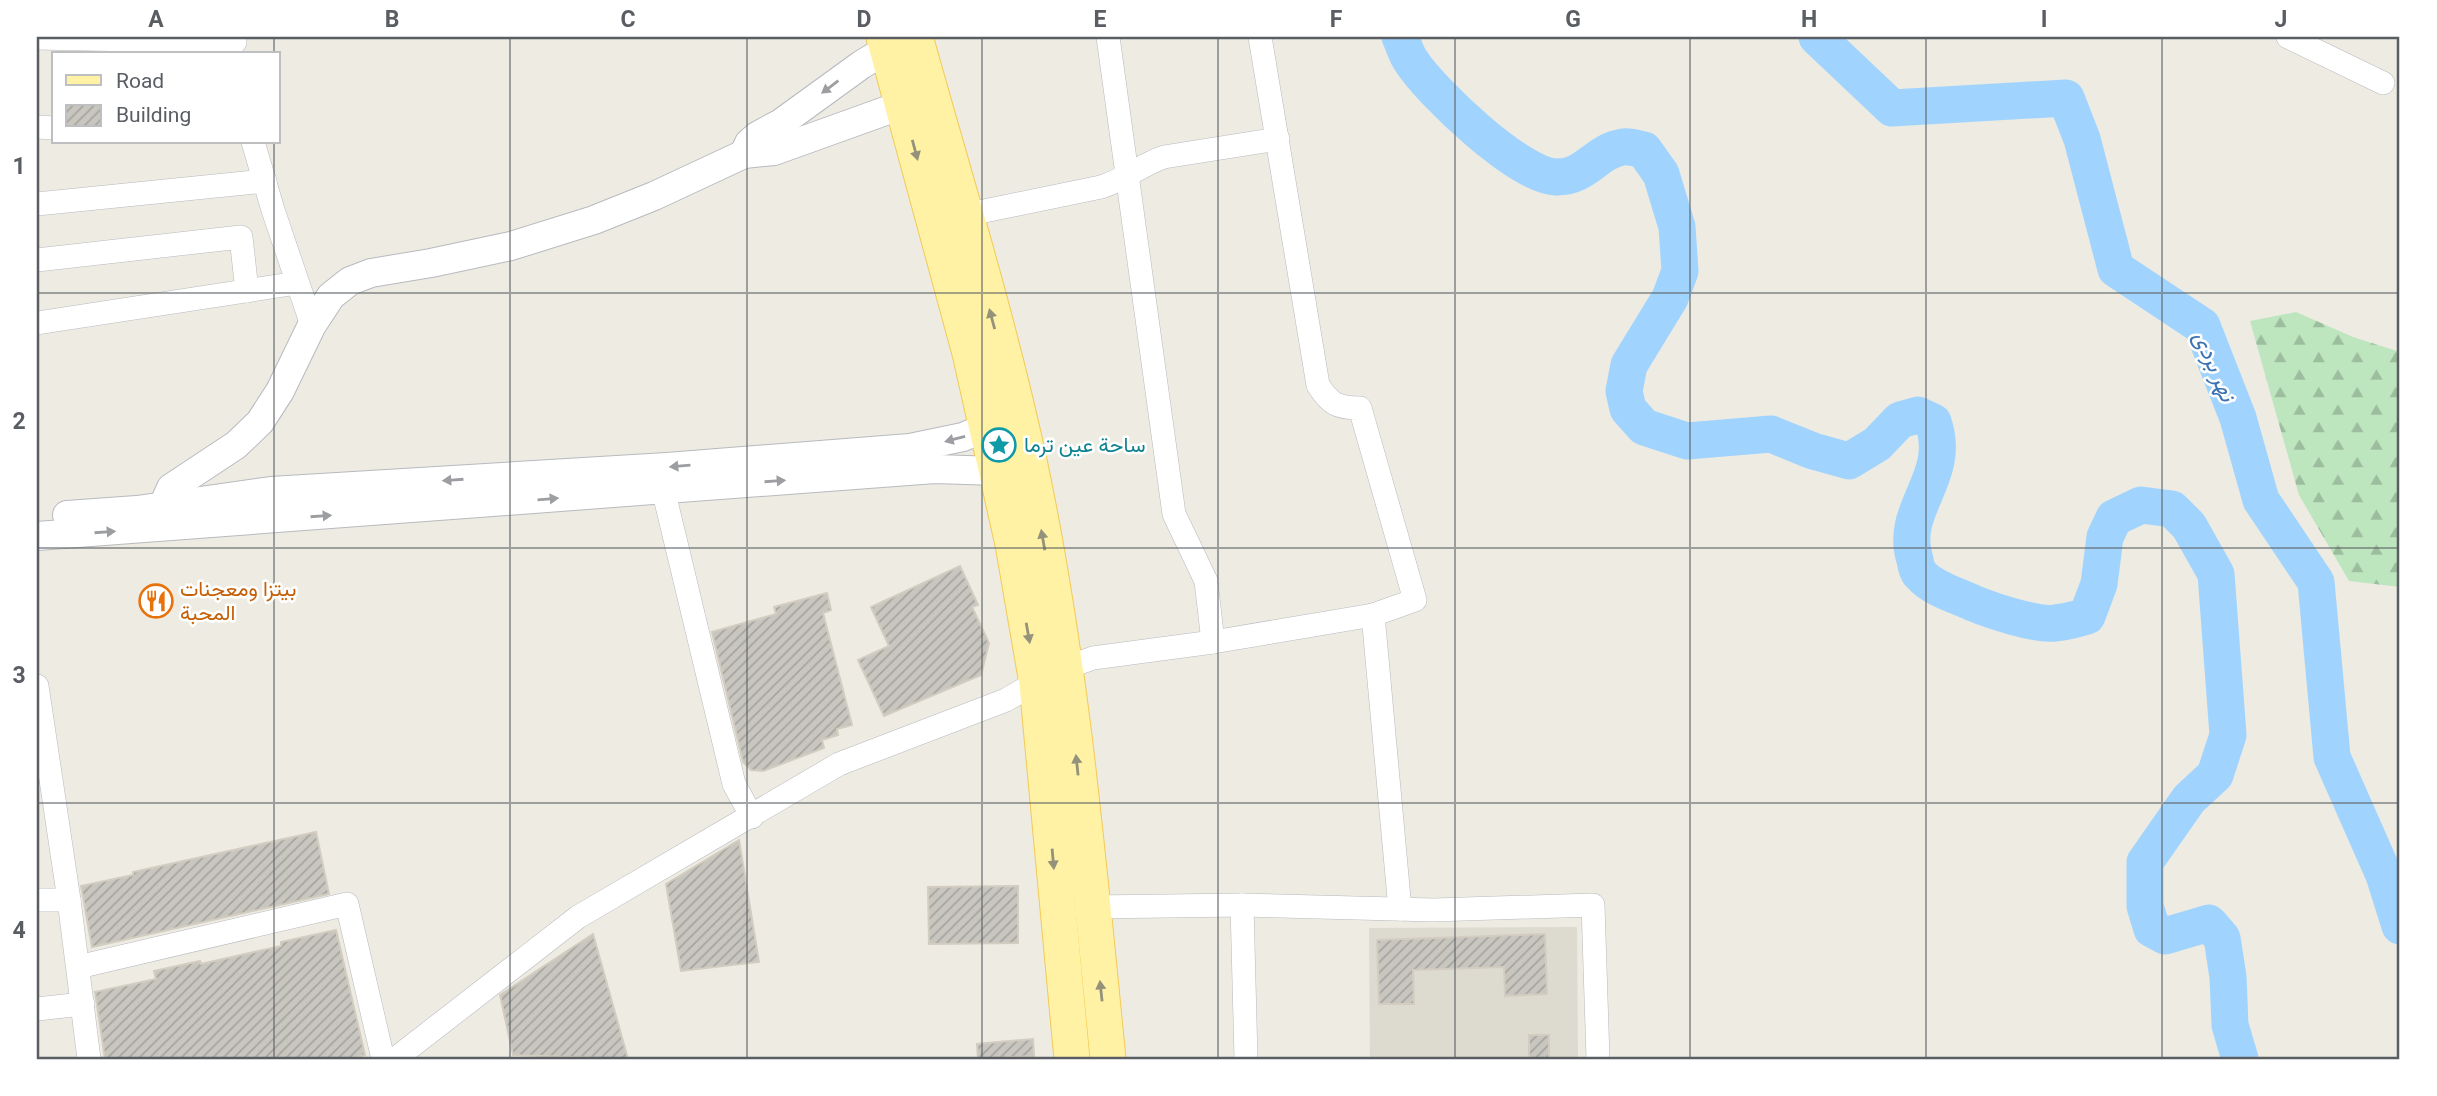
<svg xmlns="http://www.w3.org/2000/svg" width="2437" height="1096" viewBox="0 0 2437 1096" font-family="Roboto,Vazirmatn,sans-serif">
<defs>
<pattern id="forest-firs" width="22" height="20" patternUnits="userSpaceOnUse" patternTransform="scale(1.75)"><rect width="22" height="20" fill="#bee6be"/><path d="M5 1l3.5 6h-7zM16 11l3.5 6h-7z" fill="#9dbe9e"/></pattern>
<pattern id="building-hatch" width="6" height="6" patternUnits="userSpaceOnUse" patternTransform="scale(1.75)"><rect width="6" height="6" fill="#c8c6bf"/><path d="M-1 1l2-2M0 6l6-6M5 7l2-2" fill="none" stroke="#a5a49f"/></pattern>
</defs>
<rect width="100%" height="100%" fill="#edebe2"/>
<polygon fill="#dddad0" points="1577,927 1578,1059 1370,1059 1369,928"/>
<polygon fill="url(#forest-firs)" points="2296,312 2353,337 2400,352 2400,587 2349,581 2299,495 2250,321"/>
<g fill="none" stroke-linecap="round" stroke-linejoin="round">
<g stroke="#a0d4ff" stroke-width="37">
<path d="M1400,37C1404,45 1406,54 1411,61C1431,92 1519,176 1556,177C1586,178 1596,151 1623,147C1629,146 1638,149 1644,150L1661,174L1677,227L1680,271L1670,298L1629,365L1624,391L1628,409L1644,427L1687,441L1771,434L1813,451L1849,461L1877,444L1900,420L1918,415L1933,422C1953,478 1898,509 1915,560C1916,565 1917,572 1921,575C1933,589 1956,595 1973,603C1990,610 2037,626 2055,623C2066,622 2077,619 2087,616L2099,584L2105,537L2114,518L2141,505L2172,509L2189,526L2216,574L2228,735L2215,775L2189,799L2145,862V906L2152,929L2165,936L2209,923L2222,938L2228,977L2230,1025L2240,1059"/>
<polyline points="1817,37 1892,108 2066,98 2082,139 2116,269 2202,326 2238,418 2261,500 2316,582 2332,757 2384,875 2400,926"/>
</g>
</g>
<g fill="url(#building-hatch)" stroke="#d2cdc0" stroke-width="2">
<polygon points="960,566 978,605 972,607 989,643 981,675 884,716 858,660 889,646 871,607"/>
<polygon points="827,593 831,610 823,613 852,725 837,729 838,735 822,740 824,748 763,771 751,770 743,762 712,632 776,614 774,607"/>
<polygon points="316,832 329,894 92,947 81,886 133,875 133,872"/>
<polygon points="739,840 759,962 681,971 666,884"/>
<polygon points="1018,886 1018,943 929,944 928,887"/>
<polygon points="336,930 365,1055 348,1059 105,1059 95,992 156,979 154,971 200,961 201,964 281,946 281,942"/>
<polygon points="593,934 628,1059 513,1055 500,995"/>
<polygon points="1545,934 1547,994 1505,996 1504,967 1413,970 1414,1004 1379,1004 1377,940"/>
<rect x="1529" y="1035" width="20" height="24"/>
<polygon points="1033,1039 1034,1056 978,1059 977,1044"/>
</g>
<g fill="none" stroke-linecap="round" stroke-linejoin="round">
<defs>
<g id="minor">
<polyline points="1108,37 1174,514 1206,581 1213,642"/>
<polyline points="2288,37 2383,83"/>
<polyline points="37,38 235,42"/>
<polyline points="37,127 54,128"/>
<polyline points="253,142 273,210 312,325"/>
<polyline points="37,204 265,181"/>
<path d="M965,215L1101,187C1124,180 1141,165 1164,157L1278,139"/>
<polyline points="37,260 241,237 247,291"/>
<polyline points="37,323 297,283"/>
<polyline points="663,489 734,784 752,817"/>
<polyline points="1373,615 1400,909"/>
<polyline points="37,686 69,900 89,1059"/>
<polyline points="37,900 69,900"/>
<polyline points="1242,905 1246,1059"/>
<polyline points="1092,907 1242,905 1433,910 1593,905 1598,1059"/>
<polyline points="78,967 347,904 383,1059"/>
<polyline points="37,1009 83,1004"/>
<path d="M395,1059L578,917L839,764L1006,700L1052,673L1093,658L1213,642L1373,615L1415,600L1360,408C1337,408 1330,404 1318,385L1260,37"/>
</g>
<g id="tertiary">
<polyline points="744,154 749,143 757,136 781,123 861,65 887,49"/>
<polyline points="67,515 137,510 271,491 667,467 910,448 963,437 995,423 1006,421"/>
<polyline points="167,515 166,499 171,488 236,445 260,422 280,391 312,325 331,296 350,281 371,273 431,263 511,246 594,220 654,196 744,154 774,151 902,105"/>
<polyline points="37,536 935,469 997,471 1014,469"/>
</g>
<g id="primary">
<polyline points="884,37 970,353 1013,544 1037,683 1072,1059"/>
<path d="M915,37C954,177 998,318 1029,461C1071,658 1088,859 1108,1059"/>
</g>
</defs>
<use href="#minor" stroke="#b7babf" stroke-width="24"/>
<use href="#tertiary" stroke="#b7babf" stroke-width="30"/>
<use href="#primary" stroke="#f3ca55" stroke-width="37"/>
<use href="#minor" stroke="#fff" stroke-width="23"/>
<use href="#tertiary" stroke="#fff" stroke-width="28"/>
<use href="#primary" stroke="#fff2a5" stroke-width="35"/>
</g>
<defs><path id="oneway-solid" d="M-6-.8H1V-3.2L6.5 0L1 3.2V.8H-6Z" transform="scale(1.75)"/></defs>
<g fill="#9c9ea1">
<use href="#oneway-solid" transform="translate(830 87) rotate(143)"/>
<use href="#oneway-solid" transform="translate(955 439) rotate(165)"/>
<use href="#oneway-solid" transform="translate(680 466) rotate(175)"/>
<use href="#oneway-solid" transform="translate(453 480) rotate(176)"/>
<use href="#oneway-solid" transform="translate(775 481) rotate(-4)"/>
<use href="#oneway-solid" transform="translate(548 499) rotate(-5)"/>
<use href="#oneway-solid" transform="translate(321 516) rotate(-4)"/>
<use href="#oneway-solid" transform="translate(105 532) rotate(-4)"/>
</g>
<g fill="#94927a">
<use href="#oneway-solid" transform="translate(915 150) rotate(75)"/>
<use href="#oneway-solid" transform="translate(992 319) rotate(-105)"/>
<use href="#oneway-solid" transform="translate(1043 540) rotate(-100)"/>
<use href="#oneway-solid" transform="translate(1028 633) rotate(80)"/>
<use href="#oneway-solid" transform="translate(1077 765) rotate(-96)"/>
<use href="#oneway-solid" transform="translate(1053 859) rotate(85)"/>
<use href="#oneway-solid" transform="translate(1101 991) rotate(-96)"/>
</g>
<path fill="none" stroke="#5a5e63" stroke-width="2" stroke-opacity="0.55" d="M274,37V54M510,37V1059M747,37V1059M982,37V1059M1218,37V1059M1455,37V1059M1690,37V1059M1926,37V1059M2162,37V1059M274,142V1059M37,293H2400M37,548H2400M37,803H2400"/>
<defs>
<symbol id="sight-ring" viewBox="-11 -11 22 22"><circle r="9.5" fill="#fff" stroke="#0f9aa8" stroke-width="1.5"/><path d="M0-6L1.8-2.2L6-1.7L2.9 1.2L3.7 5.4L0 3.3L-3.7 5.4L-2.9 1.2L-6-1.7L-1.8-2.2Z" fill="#0f9aa8"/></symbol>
<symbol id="restaurant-ring" viewBox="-11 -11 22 22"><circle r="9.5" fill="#fff" stroke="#e8710a" stroke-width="1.5"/><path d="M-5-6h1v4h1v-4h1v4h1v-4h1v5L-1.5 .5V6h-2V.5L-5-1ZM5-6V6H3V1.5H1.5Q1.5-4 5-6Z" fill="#e8710a"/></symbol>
</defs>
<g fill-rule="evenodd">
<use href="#sight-ring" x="980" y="426" width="38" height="38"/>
<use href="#restaurant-ring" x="137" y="582" width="38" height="38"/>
</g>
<g text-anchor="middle" stroke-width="5" stroke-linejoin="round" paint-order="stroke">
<g font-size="21" fill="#0d838f" stroke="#fff" text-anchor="start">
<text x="1024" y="452">ساحة عين ترما</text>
</g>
<g font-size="21" fill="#c56008" stroke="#fff" text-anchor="start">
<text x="180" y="596">بيتزا ومعجنات<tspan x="180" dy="24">المحبة</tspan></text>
</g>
<g font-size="23" font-style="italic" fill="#3c74b2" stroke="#fff">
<text transform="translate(2215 366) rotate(67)" y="8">نهر بردى</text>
</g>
</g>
<rect width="2437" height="1096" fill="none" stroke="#ffffff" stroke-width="77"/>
<rect x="52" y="52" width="228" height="91" fill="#ffffff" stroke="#bdbfc1" stroke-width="2"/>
<rect x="66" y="75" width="35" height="10" fill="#fff2a5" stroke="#bdbfc1" stroke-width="2"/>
<text x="116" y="88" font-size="21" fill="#5a5e63">Road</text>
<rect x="66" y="105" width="35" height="21" fill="url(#building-hatch)" stroke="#bdbfc1" stroke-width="2"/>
<text x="116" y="122" font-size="21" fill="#5a5e63">Building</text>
<rect x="38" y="38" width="2360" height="1020" fill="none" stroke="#5a5e63" stroke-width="2.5"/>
<g font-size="23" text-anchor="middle" font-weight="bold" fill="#5a5e63">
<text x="156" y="27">A</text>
<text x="392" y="27">B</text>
<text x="628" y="27">C</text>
<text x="864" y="27">D</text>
<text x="1100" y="27">E</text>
<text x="1336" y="27">F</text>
<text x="1573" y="27">G</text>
<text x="1809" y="27">H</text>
<text x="2044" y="27">I</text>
<text x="2281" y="27">J</text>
<text x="19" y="174">1</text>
<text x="19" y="429">2</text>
<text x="19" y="683">3</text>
<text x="19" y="938">4</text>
</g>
</svg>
